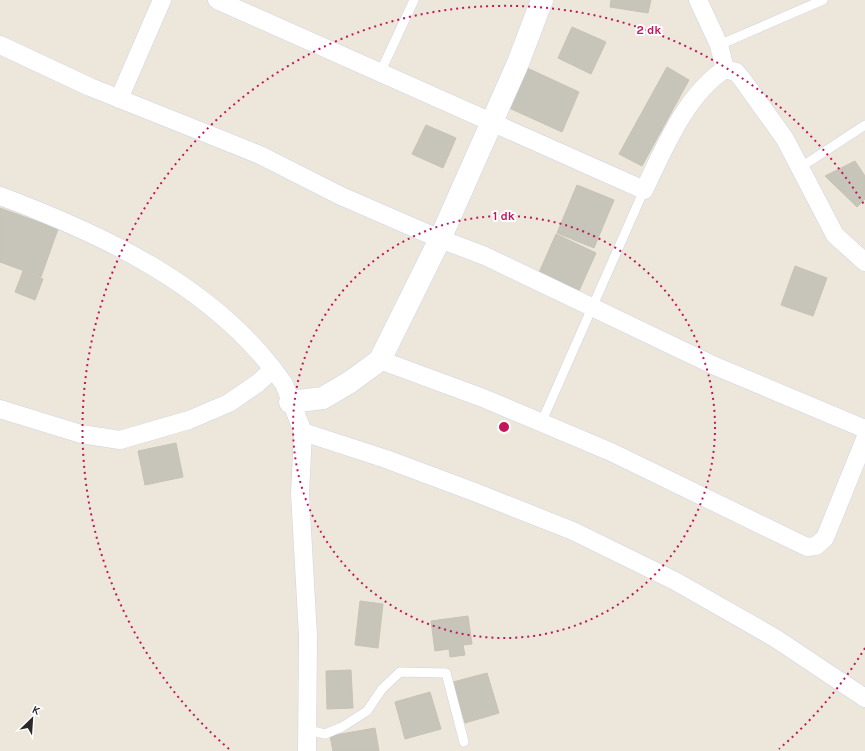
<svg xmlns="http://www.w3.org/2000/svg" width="865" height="751" viewBox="0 0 865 751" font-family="Karla,sans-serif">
<rect width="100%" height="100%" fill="#ece6db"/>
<g fill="#c7c4ba" stroke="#c8c2b5">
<polygon points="611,0 651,0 648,13 610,7"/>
<polygon points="572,27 606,42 591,74 558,58"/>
<polygon points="525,67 579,92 562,132 507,107"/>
<polygon points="667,67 689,80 642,166 619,154"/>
<polygon points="426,125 456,138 443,168 412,154"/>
<polygon points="855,161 865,176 865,199 857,207 825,176"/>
<polygon points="577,185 614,200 594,248 557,233"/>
<polygon points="0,208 58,229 41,277 0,262"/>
<polygon points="556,234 596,253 578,293 538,275"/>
<polygon points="795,266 827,278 813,316 781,305"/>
<polygon points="23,271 43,279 35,300 15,292"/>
<polygon points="176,443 183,477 145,485 138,451"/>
<polygon points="360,601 383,604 378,648 355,645"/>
<polygon points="468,616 472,644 463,645 465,655 450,657 449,649 435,651 431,621"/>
<polygon points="351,670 353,708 327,709 326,671"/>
<polygon points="487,673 499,713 465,723 453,682"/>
<polygon points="430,692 441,729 405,739 395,702"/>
<polygon points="375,728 379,751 333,751 330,736"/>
</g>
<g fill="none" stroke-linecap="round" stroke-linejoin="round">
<defs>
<g id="service">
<polyline points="719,45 823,0"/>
<polyline points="380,73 414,0"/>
<polyline points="801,167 865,125"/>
<polyline points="542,421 644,190"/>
<polyline points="308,730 325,734 342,727 367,711 382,689 400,672 446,673 464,742"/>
</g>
<g id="minor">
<path d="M217,0L644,190C665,147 685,96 725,69L736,72L742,79L785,139L835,235L865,262"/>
<polyline points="698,0 719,45 725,69"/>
<polyline points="0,45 90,87 260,155 341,196 440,239 485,256 715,366 865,429"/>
<polyline points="119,99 162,0"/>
<path d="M0,196C101,234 205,282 273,369L258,383L229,403L189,420L120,440L81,434L0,409"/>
<polyline points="380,360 483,398 611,452 807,547 816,546 825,538 865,439"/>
<polyline points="273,369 284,384 303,432 300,494 308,636 307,751"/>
<polyline points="303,432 386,459 477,493 573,531 675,581 775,638 865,698"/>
</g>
<polyline id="tertiary" points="290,402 323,398 350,382 380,360 440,239 518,63 542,0"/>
</defs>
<use href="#service" stroke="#d1d3e3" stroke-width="10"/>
<use href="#minor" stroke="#d1d3e3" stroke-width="19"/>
<use href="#tertiary" stroke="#d1d3e3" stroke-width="23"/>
<use href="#service" stroke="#fff" stroke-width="9"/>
<use href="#minor" stroke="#fff" stroke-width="18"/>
<use href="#tertiary" stroke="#fff" stroke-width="22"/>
</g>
<g fill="none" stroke="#c2185b" stroke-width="2" stroke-dasharray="2 4">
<circle cx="504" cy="427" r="211"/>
<path d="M865 648A423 423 0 0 1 779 749M229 749A423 423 0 1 1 865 206"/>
</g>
<circle cx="504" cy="427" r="6" fill="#c2185b" stroke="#fff" stroke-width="2"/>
<g font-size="12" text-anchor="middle" font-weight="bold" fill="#c2185b" stroke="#fff" stroke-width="4" stroke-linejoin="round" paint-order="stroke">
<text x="649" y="34">2 dk</text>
<text x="504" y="220">1 dk</text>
</g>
<g transform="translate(32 719) rotate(25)" stroke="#ffffff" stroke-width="3" paint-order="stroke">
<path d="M0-3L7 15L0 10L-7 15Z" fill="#2a2a2a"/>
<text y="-6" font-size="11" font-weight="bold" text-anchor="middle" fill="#2a2a2a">K</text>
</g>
</svg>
